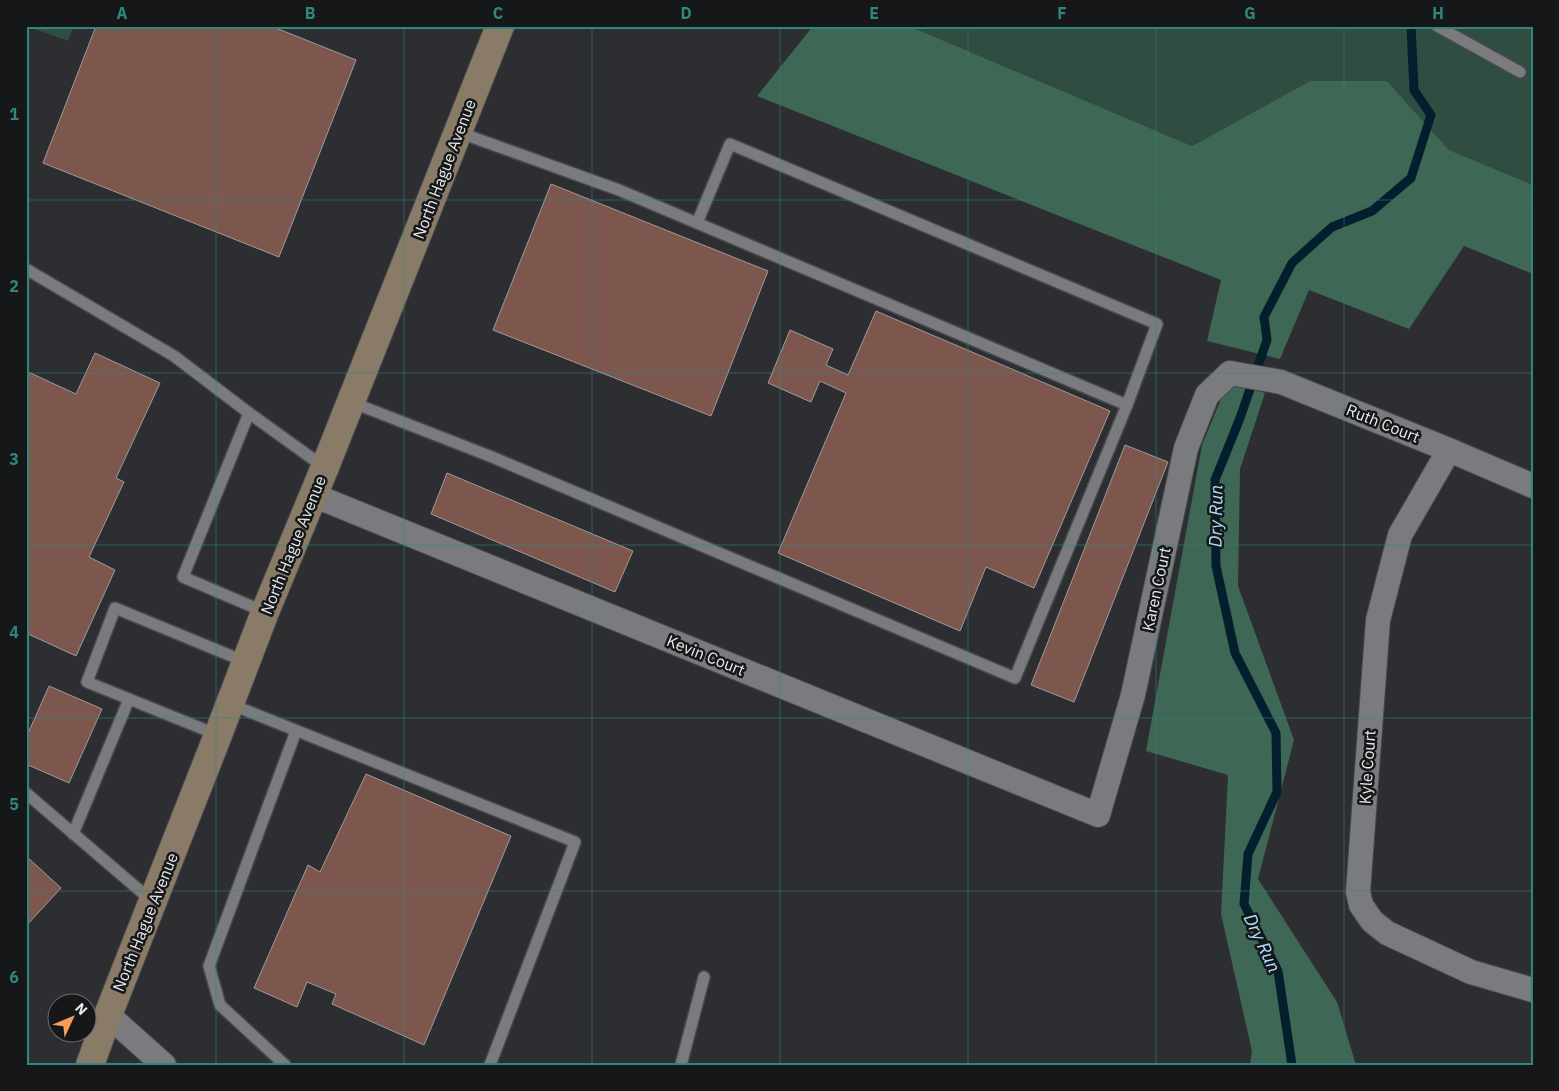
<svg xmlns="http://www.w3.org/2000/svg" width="1559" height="1091" viewBox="0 0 1559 1091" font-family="'IBM Plex Sans',sans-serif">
<rect width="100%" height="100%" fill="#2d2e31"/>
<g fill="#2f4d40">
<polygon points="26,26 74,26 68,41"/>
<polygon points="909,26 1528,26 1533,28 1533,185 1449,150 1387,81 1310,81 1192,146"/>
</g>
<g fill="#3f6755">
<polygon points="813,26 909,26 1192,146 1310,81 1387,81 1449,150 1533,185 1533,274 1464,246 1409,329 1309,290 1280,359 1207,341 1221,280 757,96"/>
<polygon points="1228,382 1265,393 1240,469 1238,586 1294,740 1258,879 1337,1002 1356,1065 1250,1065 1252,1051 1221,914 1228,775 1146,751 1202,445"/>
</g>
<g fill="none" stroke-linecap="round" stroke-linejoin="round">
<polyline stroke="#031f2d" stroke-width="9" points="1292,1065 1278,971 1244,904 1248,854 1277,792 1276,733 1235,653 1216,566 1215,480 1240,418 1267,340 1264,317 1292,263 1332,227 1372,211 1411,178 1431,115 1414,90 1411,26"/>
</g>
<g fill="#7d574e" stroke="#9f9b9a">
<polygon points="96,26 271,26 356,60 279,257 43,163"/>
<polygon points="551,184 768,271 711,416 493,330"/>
<polygon points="876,311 1110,411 1034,588 986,567 960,631 778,553 846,393 820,381 811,402 768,383 790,330 833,349 826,365 848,375"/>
<polygon points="95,353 160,383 116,478 124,482 89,557 115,570 76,656 26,633 26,371 76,394"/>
<polygon points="1125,445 1168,462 1074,702 1031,685"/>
<polygon points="447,473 633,551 615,592 431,514"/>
<polygon points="49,686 102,709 69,783 26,764 26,738"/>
<polygon points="366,774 511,836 424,1045 332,1004 336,994 307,982 297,1007 254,988 308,865 320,872"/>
<polygon points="26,856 61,888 26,926"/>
</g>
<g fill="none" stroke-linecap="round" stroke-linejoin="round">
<defs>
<g id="lane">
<polyline points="1437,26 1520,72"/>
<polyline points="697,223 730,144 1157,324 1127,405"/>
<polyline points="26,269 174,356 249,413 183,577 265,612"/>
<polyline points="351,402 492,457 1015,678 1127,405 619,190 458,132"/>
<polyline points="249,413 324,467"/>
<polyline points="129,699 218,735"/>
<polyline points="230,704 575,842 490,1065"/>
<polyline points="26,793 152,901"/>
<polyline points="73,834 129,699 87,682 115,608 246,662"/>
<polyline points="285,1065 220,1005 209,966 296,731"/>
<polyline points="681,1065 704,977"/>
</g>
<g id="street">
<polyline points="1449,450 1400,535 1378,620 1358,892 1361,905 1372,921 1387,933 1471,972 1533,990"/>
<polyline points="313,495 1098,815 1133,695 1186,448 1207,395 1230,373 1281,382 1449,450 1533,486"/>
<polyline points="108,1015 164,1065"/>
</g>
<polyline id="secondary" points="90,1065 108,1015 218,735 265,612 325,467 500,26"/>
</defs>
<use href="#lane" stroke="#494a4c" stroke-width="14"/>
<use href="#street" stroke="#494a4c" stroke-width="26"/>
<use href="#secondary" stroke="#494a4c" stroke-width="30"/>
<use href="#lane" stroke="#7a7b7e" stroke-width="11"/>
<use href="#street" stroke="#7a7b7e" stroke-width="24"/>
<use href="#secondary" stroke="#897b68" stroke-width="28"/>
</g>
<path fill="none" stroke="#308781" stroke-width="1" stroke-opacity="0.55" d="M216,26V1065M404,26V1065M592,26V1065M780,26V1065M968,26V1065M1156,26V1065M1344,26V1065M26,200H1533M26,373H1533M26,545H1533M26,718H1533M26,891H1533"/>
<g text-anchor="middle" stroke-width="5" stroke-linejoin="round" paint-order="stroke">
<g font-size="16" fill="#e9eaec" stroke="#161718">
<text transform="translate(444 169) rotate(-69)" y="6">North Hague Avenue</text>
<text transform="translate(1383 423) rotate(22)" y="6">Ruth Court</text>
<text transform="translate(293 545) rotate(-68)" y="6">North Hague Avenue</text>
<text transform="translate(1156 589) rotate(-78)" y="6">Karen Court</text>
<text transform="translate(706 655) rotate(22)" y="6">Kevin Court</text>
<text transform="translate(1367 767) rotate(-86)" y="6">Kyle Court</text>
<text transform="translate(145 922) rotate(-68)" y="6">North Hague Avenue</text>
</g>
<g font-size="18" font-style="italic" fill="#ade0fe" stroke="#161718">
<text transform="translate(1216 516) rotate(-89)" y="6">Dry Run</text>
<text transform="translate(1262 943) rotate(65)" y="6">Dry Run</text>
</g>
</g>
<rect width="1559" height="1091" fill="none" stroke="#161718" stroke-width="55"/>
<g transform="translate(72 1018) rotate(46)"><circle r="24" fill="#161718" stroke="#6a6b6d"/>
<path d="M0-4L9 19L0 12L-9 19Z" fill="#fc9d53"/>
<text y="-8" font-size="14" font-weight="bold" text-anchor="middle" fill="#e9eaec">N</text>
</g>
<rect x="28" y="28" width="1504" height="1036" fill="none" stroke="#308781" stroke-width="2"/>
<g font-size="16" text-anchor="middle" font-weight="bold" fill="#308781">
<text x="122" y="19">A</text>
<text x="310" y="19">B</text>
<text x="498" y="19">C</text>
<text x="686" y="19">D</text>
<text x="874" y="19">E</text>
<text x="1062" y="19">F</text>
<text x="1250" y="19">G</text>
<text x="1438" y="19">H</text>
<text x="14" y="120">1</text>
<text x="14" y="292">2</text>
<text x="14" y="465">3</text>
<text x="14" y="638">4</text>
<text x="14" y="810">5</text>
<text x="14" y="983">6</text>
</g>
</svg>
